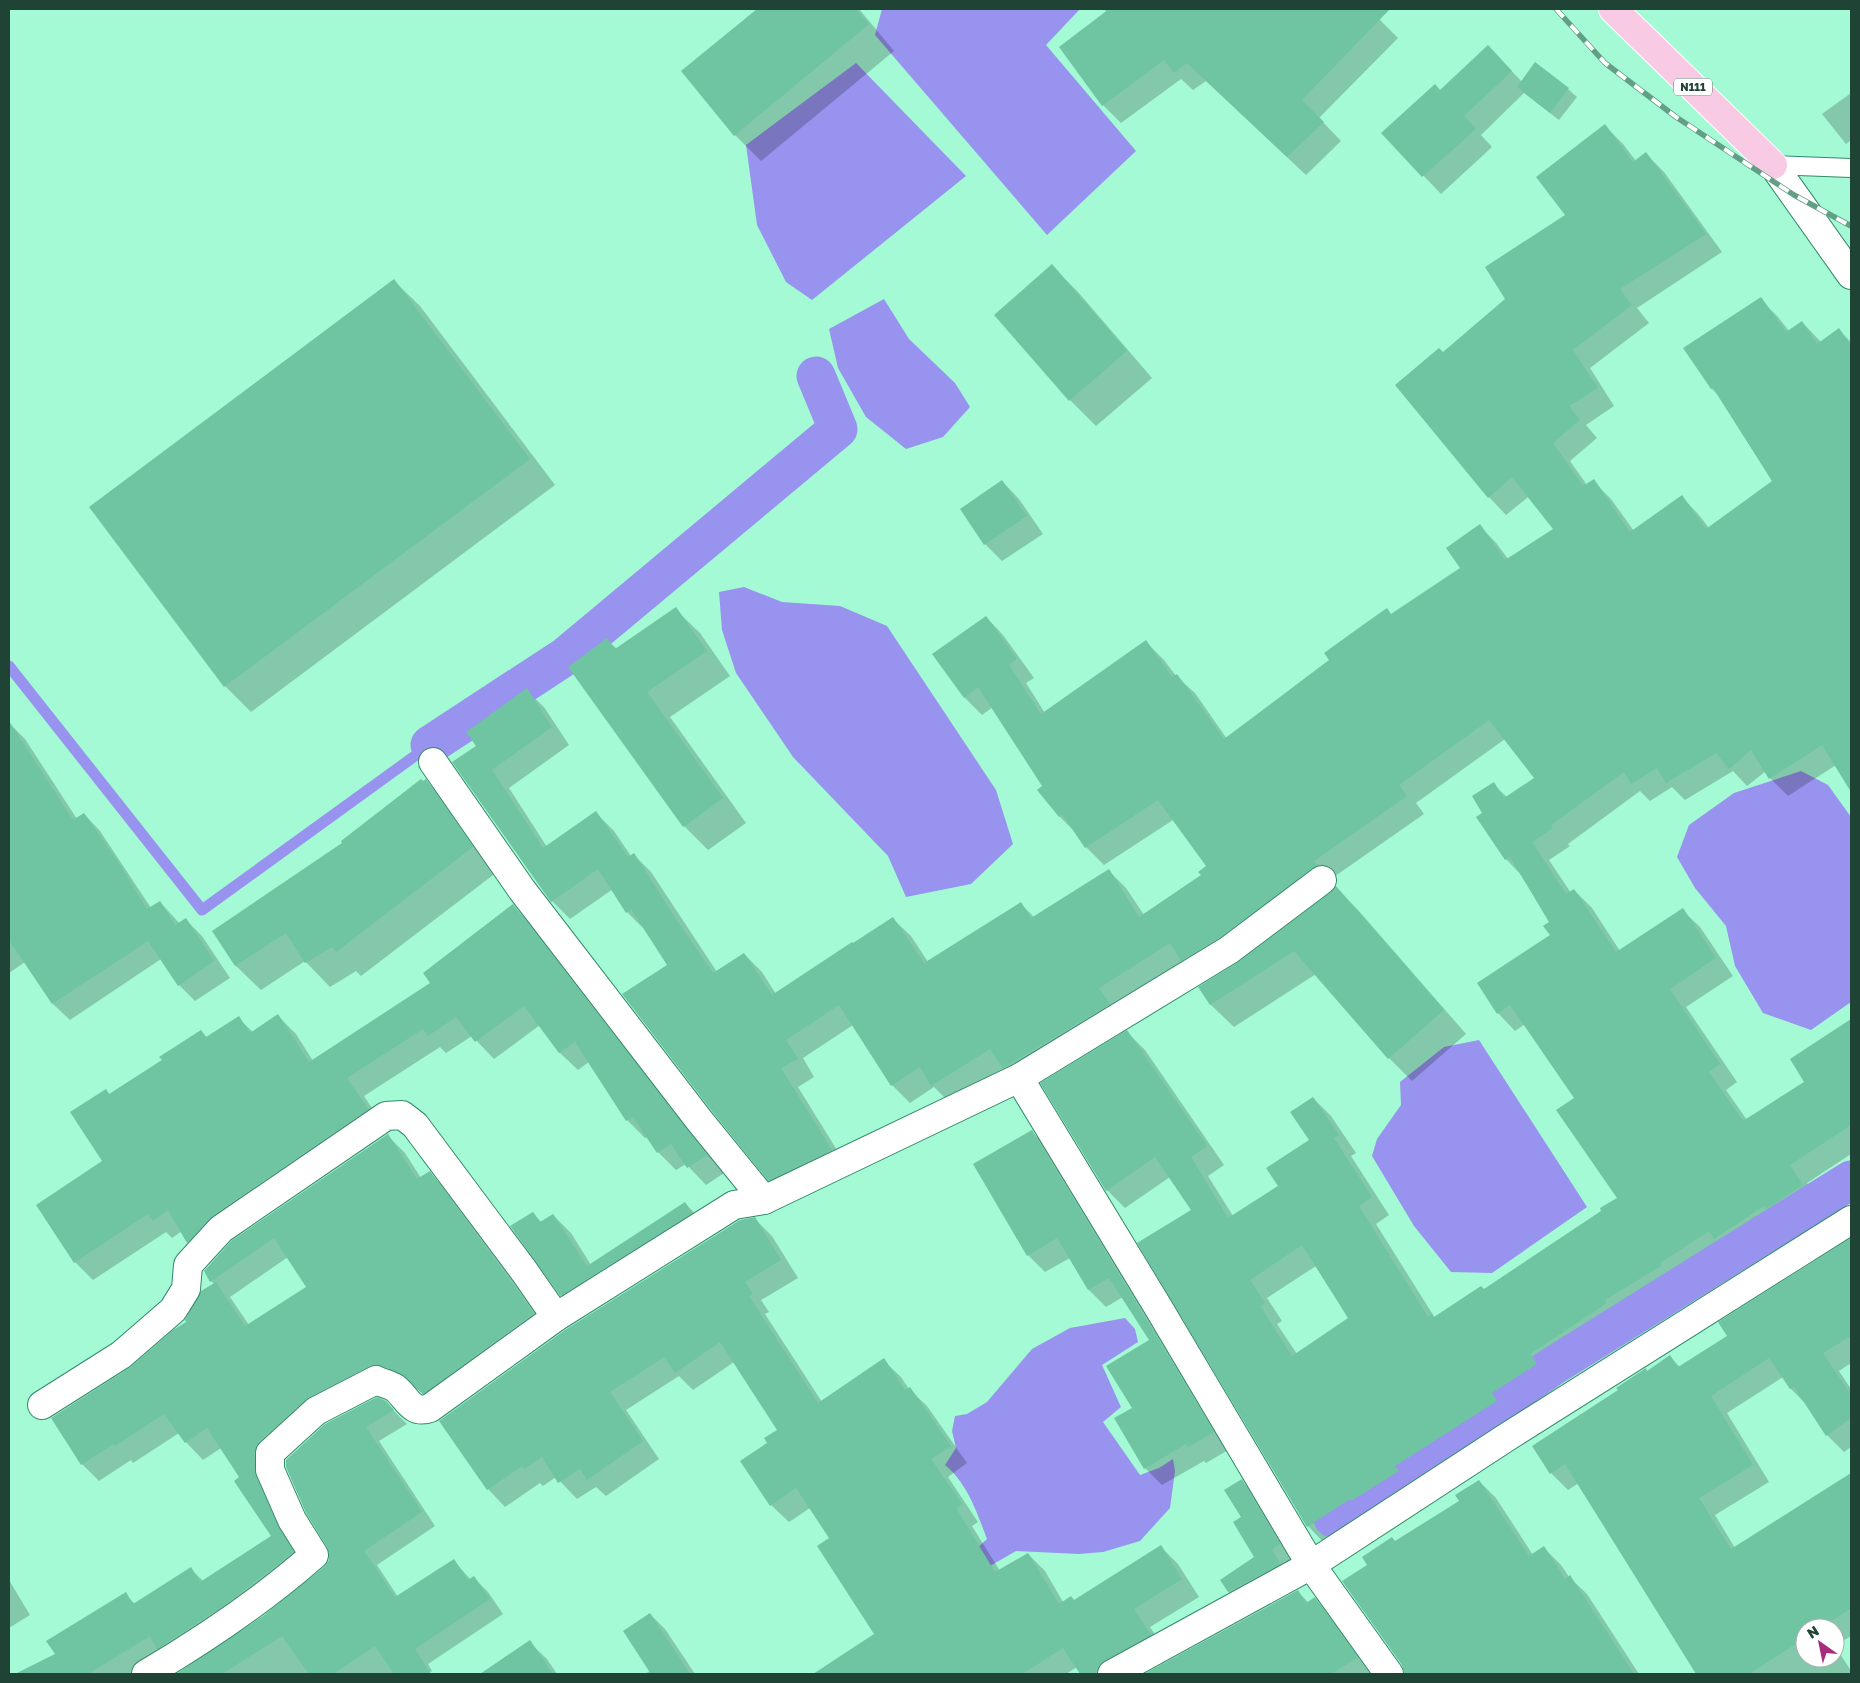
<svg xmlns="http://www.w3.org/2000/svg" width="1860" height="1683" viewBox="0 0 1860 1683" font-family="'Golos Text',sans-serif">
<rect width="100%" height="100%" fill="#a4fad5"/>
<g fill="#9893ee">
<polygon points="882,9 1080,9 1046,45 1136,151 1047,235 875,35"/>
<polygon points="856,63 966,176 812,300 786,282 757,225 746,145"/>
<polygon points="884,299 909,339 955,383 970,407 943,437 906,449 866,417 838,368 829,329"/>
<polygon points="744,587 782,602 840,606 887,626 996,790 1013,844 971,884 906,897 888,856 793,757 736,673 722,630 719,592"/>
<polygon points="1801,771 1828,785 1851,817 1851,1002 1811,1030 1763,1013 1735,966 1726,926 1695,888 1677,857 1689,825 1734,793"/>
<polygon points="1479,1040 1587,1207 1492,1273 1451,1272 1414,1226 1372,1156 1377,1139 1401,1105 1400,1082 1444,1047"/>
<path d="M1125,1318L1135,1329L1138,1342L1102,1365L1121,1407L1103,1422L1140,1475L1159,1468L1173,1459L1175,1471L1170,1508L1140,1541L1103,1552L1079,1554L1016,1551L990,1566L976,1549L987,1539C977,1513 968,1484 945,1465L956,1448L952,1431L955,1416L967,1414L987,1402L1032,1349L1070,1328Z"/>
</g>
<g fill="#0003" fill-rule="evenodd">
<polygon points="759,9 859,9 894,51 761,161 735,135 682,71"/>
<polygon points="1104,9 1371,9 1370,10 1398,38 1319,118 1341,141 1306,175 1206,81 1193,90 1181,79 1121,123 1103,105 1107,12"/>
<polygon points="1505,64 1522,82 1568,89 1577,97 1559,120 1524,93 1481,135 1492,147 1441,194 1383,133 1440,91"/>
<polygon points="1851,93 1851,140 1846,144 1822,114"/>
<path d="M1605,126L1623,144L1636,161L1646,154L1664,172L1722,252L1637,308L1649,323L1590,368L1614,406L1586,425L1597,438L1570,461L1587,485L1593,481L1611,499L1634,531L1682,497L1699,515L1709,528L1773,482L1719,396L1712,389L1685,348L1760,299L1778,317L1789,331L1802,322L1821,342L1839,330L1851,342V790L1836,765L1788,796L1770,778L1766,771L1747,786L1733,771L1685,800L1672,787L1650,801L1640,791L1568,844L1570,846L1549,860L1571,893L1574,890L1592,908L1620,951L1682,910L1700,927L1733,976L1686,1007L1737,1082L1726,1090L1747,1120L1806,1082L1791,1060L1851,1021V1154L1807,1183L1820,1203L1785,1226L1782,1223L1733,1256L1726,1249L1676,1281L1678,1284L1622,1318L1624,1321L1547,1372L1554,1382L1509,1412L1514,1419L1325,1544L1308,1526L1192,1210L1170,1177L1125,1208L1107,1190L1042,1084L1127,1032L1145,1050L1224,1165L1208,1176L1233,1216L1279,1186L1311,1140L1313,1098L1331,1116L1356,1153L1351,1156L1389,1215L1376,1224L1435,1318L1484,1290L1603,1211L1619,1198L1576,1098L1525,1024L1515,1031L1498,1013L1552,935L1551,922L1523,877L1506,859L1484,813L1493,784L1507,797L1536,779L1505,739L1416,803L1424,814L1331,879L1022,1086L1005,1069L950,1103L934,1087L910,1103L892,1085L853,1025L803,1058L814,1077L798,1087L848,1168L787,1198L769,1180L668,965L645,930L627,912L613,889L570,919L552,901L478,746L526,690L544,707L569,745L509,788L547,847L596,813L614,831L631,856L634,855L651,872L717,972L744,954L762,972L776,994L893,919L911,936L928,962L1021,904L1034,917L1109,871L1126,888L1144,915L1202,875L1208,866L1173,820L1104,865L1086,847L1078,835L1060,817L1039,790L1044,786L993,707L982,715L964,697L986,617L1003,635L1034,678L1026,683L1045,713L1146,642L1164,660L1176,676L1195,693L1227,739L1392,615L1462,568L1480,526L1497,544L1508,559L1555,529L1528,497L1506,515L1489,497L1443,353L1507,299L1567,215ZM1316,1266L1350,1318L1297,1354L1277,1324L1282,1321L1267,1298Z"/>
<polygon points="1052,266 1078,292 1152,378 1096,426 1070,400 996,315"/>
<polygon points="394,281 420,306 555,485 251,712 225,686 91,507"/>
<polygon points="1002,481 1019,499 1043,534 1002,561 985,544"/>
<polygon points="675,609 700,633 730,676 670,717 746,823 708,850 684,826 607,640 617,649"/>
<polygon points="9,723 25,739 77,819 84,814 100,831 151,908 160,902 180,924 186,920 202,936 230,978 195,1001 179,985 161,959 70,1020 53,1004 25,962 9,973 9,883 44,858 24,827 9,837"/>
<polygon points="426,781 450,805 497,872 361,976 356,971 330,987 305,961 261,990 236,966 214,931 344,843"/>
<polygon points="1336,888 1359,911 1466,1034 1412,1081 1389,1058 1316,974 1234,1027 1211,1005 1200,987 1239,964"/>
<polygon points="513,906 531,924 724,1173 706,1185 686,1164 676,1170 658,1152 648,1137 645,1138 627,1120 589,1062 578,1070 560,1053 540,1025 494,1059 472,1036 446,1053 440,1047 364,1096 385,1128 230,1234 206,1260 188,1242 182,1231 172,1238 166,1232 93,1280 75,1262 38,1205 104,1162 106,1090 110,1095 163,1061 201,1031 207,1038 238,1018 253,1032 278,1016 296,1034 313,1061 432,983"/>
<polygon points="1032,1132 1049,1149 1230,1449 1206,1463 1204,1461 1162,1485 1145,1468 1151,1340 1123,1297 1106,1307 1089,1290 1070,1258 1045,1272 1028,1255"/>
<path d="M387,1135L405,1153L421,1178L430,1173L447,1190L551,1331L442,1410L418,1390L395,1381L326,1414L271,1471L310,1570L133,1674H18L57,1655L125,1594L135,1604L191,1569L203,1581L273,1536L241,1478L221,1448L203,1460L186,1442L179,1433L133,1463L131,1460L99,1481L82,1464L130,1369L188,1323L214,1284L211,1281ZM288,1257L308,1287L249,1325L230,1297Z"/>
<polygon points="685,1203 702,1221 579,1312 561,1295 533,1213 542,1223 553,1215 571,1233 591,1265"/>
<polygon points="755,1219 772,1236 798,1278 761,1300 769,1312 765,1314 822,1402 883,1360 901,1377 909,1389 927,1406 967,1463 948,1477 978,1522 972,1526 1000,1571 1028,1554 1045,1571 1063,1602 1074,1601 1161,1547 1178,1564 1199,1597 1150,1627 1167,1653 1118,1674 1083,1674 1077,1667 1066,1674 837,1674 831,1664 876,1635 831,1538 810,1508 789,1522 771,1505 742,1461 769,1443 779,1430 734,1362 693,1390 679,1376 626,1410 659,1459 606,1496 596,1487 577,1499 556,1477 543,1486 540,1483 505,1507 488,1489"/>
<polygon points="1851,1240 1851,1363 1839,1371 1851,1389 1851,1447 1844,1452 1827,1435 1808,1406 1791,1389 1783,1377 1727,1413 1769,1482 1715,1515 1735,1548 1844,1479 1851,1485 1851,1636 1835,1646 1835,1628 1805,1628 1805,1658 1835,1658 1835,1646 1851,1671 1851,1674 1697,1674 1579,1483 1568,1490 1551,1473 1648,1372 1670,1357 1680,1367 1728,1336 1720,1323"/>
<polygon points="385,1402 407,1424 379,1441 435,1526 377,1565 398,1597 454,1561 471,1580 474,1578 488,1592 503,1614 428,1664 432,1671 427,1674 178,1674 264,1617 306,1584 329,1562 331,1554 287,1466"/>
<polygon points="1242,1481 1257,1496 1295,1559 1245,1607 1229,1592 1222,1580 1256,1557 1243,1517"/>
<polygon points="1479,1481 1496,1498 1533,1555 1544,1548 1561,1565 1569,1577 1587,1594 1639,1674 1406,1674 1369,1566 1395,1542 1461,1501"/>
<polygon points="9,1580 30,1615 9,1628"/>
<polygon points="1298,1592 1309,1603 1315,1599 1332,1616 1374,1674 1147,1674"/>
<polygon points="650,1614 665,1629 695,1674 645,1674 650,1671"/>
<polygon points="529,1642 547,1659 557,1674 482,1674"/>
</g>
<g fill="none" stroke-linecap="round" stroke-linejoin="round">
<polyline stroke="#9893ee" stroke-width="11" points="9,666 202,910 430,745"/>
<g stroke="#9893ee" stroke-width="39">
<polyline points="430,745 566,656 838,429 816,376"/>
<polyline points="1333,1518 1553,1366 1851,1180"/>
</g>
</g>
<g fill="#6fc4a1" fill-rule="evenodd">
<polygon points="757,9 856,9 869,24 734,136 681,71"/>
<polygon points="1109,9 1390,9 1302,100 1324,122 1287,157 1187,63 1174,73 1164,60 1102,106 1059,47"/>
<polygon points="1488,45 1512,71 1464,116 1476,129 1422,177 1381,133 1435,84 1440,90"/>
<polygon points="1535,62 1569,88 1550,113 1517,87"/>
<path d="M1605,124L1633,162L1646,152L1706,234L1620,289L1632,305L1573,350L1598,388L1569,406L1580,420L1553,443L1583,486L1594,479L1630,532L1682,495L1706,529L1772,481L1713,388L1711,389L1683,348L1761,297L1786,332L1802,321L1817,344L1839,328L1851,346V792L1822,745L1769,779L1751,750L1729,769L1716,753L1666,783L1657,768L1631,784L1624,772L1551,825L1553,828L1532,842L1566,894L1574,889L1616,952L1683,908L1716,958L1670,989L1720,1064L1709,1072L1743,1121L1804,1082L1790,1059L1851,1019V1125L1790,1165L1803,1185L1766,1209L1764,1206L1714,1239L1709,1231L1660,1263L1661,1266L1605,1300L1607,1303L1530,1354L1537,1364L1492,1393L1497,1401L1395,1466L1399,1471L1351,1501L1350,1499L1307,1527L1137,1243L1191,1210L1155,1157L1106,1191L1040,1083L1127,1030L1207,1146L1191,1157L1228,1218L1278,1186L1266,1168L1309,1140L1290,1112L1313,1097L1339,1135L1334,1138L1372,1197L1359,1206L1428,1317L1432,1314L1434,1317L1481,1286L1484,1289L1601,1211L1600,1208L1617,1198L1556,1110L1574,1098L1510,1005L1497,1014L1477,983L1550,935L1543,926L1549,922L1510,857L1505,860L1476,817L1482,813L1472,796L1494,782L1504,798L1534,778L1489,720L1399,785L1407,796L1314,861L1318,865L1313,868L1220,937L1181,961L1170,943L1099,988L1110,1004L1003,1068L990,1049L931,1086L920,1067L891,1086L839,1005L786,1040L798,1059L781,1068L832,1150L768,1181L711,1110L622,994L667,965L631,909L626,913L598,869L551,902L452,762L476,746L466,732L527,688L552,727L492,770L543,848L596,811L628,857L634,853L674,916L713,973L744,953L772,995L852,942L853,943L893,917L924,963L1021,902L1031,918L1109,869L1139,917L1201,875L1198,872L1206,866L1158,800L1085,848L1062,814L1059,817L1037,790L1042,786L978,687L964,698L932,654L986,616L1017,659L1009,665L1041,714L1146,640L1172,677L1177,674L1224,739L1329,660L1324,653L1360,627L1387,608L1391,614L1460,568L1446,548L1480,524L1505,560L1553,529L1512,477L1488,498L1395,385L1439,348L1443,352L1505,299L1485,267L1565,215L1536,177ZM1302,1245L1348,1318L1292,1356L1260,1306L1265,1303L1250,1280Z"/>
<polygon points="1052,264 1127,351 1069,401 994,315"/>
<polygon points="394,279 530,459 224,687 89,507"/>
<polygon points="1002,480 1027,516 984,545 960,509"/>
<polygon points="676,607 707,651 647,692 723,798 683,827 568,667 607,638 615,649"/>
<polygon points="9,721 73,820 84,813 118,862 147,909 160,901 175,925 186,918 214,961 178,986 148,941 52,1004 9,940"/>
<polygon points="421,779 423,781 426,779 473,847 336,952 332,947 305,963 286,933 235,966 212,931 342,843 341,841"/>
<polygon points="1336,886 1444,1010 1388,1059 1294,951 1210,1005 1198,987 1238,962 1331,892"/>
<polygon points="513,904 707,1155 687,1168 671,1144 657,1153 633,1117 626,1121 575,1042 559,1053 524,1006 475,1042 456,1017 428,1036 423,1029 347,1078 368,1109 212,1216 187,1243 168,1210 153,1221 148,1214 74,1263 36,1205 102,1161 70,1112 106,1089 109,1094 162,1060 159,1057 201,1030 206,1037 239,1016 250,1033 278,1014 309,1062 430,983 423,973"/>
<polygon points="1032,1130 1214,1432 1188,1447 1186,1444 1144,1469 1114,1418 1132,1408 1106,1366 1149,1340 1109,1278 1088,1290 1057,1238 1027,1256 973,1164"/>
<polygon points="388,1134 417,1179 430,1171 534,1313 423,1394 399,1372 376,1364 369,1366 309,1397 259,1441 254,1453 256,1476 278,1526 294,1552 224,1605 157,1649 150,1636 88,1674 15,1674 55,1654 46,1641 126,1592 133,1604 191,1567 200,1582 271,1536 234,1481 239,1477 207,1428 185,1443 164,1414 115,1446 113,1444 81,1465 51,1418 129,1368 173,1330 186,1322 185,1320 201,1291 216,1282 245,1326 306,1287 274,1238 210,1282 204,1271 231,1241"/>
<polygon points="685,1202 692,1213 560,1296 510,1226 533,1212 540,1222 553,1214 587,1266"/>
<polygon points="755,1217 781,1260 745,1282 753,1294 749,1296 818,1403 884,1358 905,1390 910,1387 951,1446 931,1459 962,1504 956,1508 995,1572 1028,1553 1059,1604 1071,1596 1074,1600 1161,1545 1182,1579 1134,1609 1151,1635 1104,1661 1098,1666 1096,1674 1080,1674 1063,1648 1022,1674 813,1674 874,1634 817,1546 829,1538 796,1488 770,1506 740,1461 767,1443 764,1438 777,1430 720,1342 675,1373 664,1357 610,1392 643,1441 587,1480 580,1469 558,1483 542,1457 524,1469 522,1466 487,1490 439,1421 565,1330 740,1220"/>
<polygon points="1851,1238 1851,1336 1823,1353 1851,1395 1851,1418 1826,1436 1794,1387 1790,1389 1769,1358 1711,1396 1753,1465 1699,1498 1731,1549 1851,1473 1851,1608 1820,1628 1805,1628 1805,1638 1749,1674 1696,1674 1565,1464 1550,1474 1532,1446 1618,1390 1616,1388 1646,1368 1647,1371 1670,1355 1678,1367 1727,1336 1718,1322"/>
<polygon points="377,1397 386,1401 394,1410 366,1427 422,1512 364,1551 395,1597 454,1559 468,1580 474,1576 490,1599 415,1649 431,1674 394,1674 375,1646 333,1674 309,1674 282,1636 222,1674 176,1674 263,1616 324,1567 329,1560 329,1553 327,1547 306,1513 286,1467 286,1460 325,1424"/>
<polygon points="1242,1479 1280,1544 1272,1550 1281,1564 1228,1592 1220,1580 1254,1557 1233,1522 1241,1517 1224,1490"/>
<polygon points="1479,1480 1529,1556 1544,1546 1565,1579 1570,1575 1634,1674 1404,1674 1402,1665 1342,1581 1367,1565 1362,1557 1392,1537 1395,1541 1459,1501 1455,1495"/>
<polygon points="1298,1590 1306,1603 1315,1597 1358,1657 1331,1674 1144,1674"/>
<polygon points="650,1613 690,1674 651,1674 623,1631"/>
<polygon points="530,1640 553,1674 480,1674"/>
</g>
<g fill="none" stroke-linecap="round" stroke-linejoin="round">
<defs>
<polyline id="service" points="1773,165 1851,168"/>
<g id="minor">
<polyline points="1773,165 1851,275"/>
<polyline points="433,762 522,890 699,1120 764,1200 1019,1078 1229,950 1322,880"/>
<polyline points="1019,1078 1158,1307 1311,1565 1389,1674"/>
<polyline points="42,1405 121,1355 173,1310 186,1289 188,1265 221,1229 386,1116 402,1115 415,1125 524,1271 556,1317"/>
<path d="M146,1674C205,1639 263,1600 314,1555L292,1520L270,1470V1453L316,1411L376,1380C381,1383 389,1384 395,1388C407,1397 411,1415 430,1408L556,1317L734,1205L764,1200"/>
<polyline points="1112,1674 1311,1565 1507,1437 1851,1220"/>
</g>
<polyline id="trunk" points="1613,9 1773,165"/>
</defs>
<use href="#service" stroke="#328a69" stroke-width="20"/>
<use href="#minor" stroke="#328a69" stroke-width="30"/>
<use href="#trunk" stroke="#fff" stroke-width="30"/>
<use href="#service" stroke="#fff" stroke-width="18"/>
<use href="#minor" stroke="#fff" stroke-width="28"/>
<use href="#trunk" stroke="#f8cae3" stroke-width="28"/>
<defs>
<polyline id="rail" points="1556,9 1605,63 1676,117 1794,195 1851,226"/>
</defs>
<use href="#rail" stroke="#629f85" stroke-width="5.5"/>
<use href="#rail" stroke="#fff" stroke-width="4" stroke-dasharray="11" stroke-linecap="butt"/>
</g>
<g text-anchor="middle" stroke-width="5" stroke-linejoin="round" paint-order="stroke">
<rect fill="#fff" stroke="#627b71" stroke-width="1" x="1674" y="78.5" width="38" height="17" rx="4"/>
<g font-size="11" font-weight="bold" fill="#1f4334">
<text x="1693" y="91">N111</text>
</g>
</g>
<rect width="1860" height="1683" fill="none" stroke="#1f4334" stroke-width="20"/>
<g transform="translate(1820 1643) rotate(327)"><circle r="24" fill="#ffffff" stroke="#a5b4ae"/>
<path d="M0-4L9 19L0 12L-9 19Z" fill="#a82b7d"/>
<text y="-8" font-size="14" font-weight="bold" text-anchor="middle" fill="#1f4334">N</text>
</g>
</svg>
